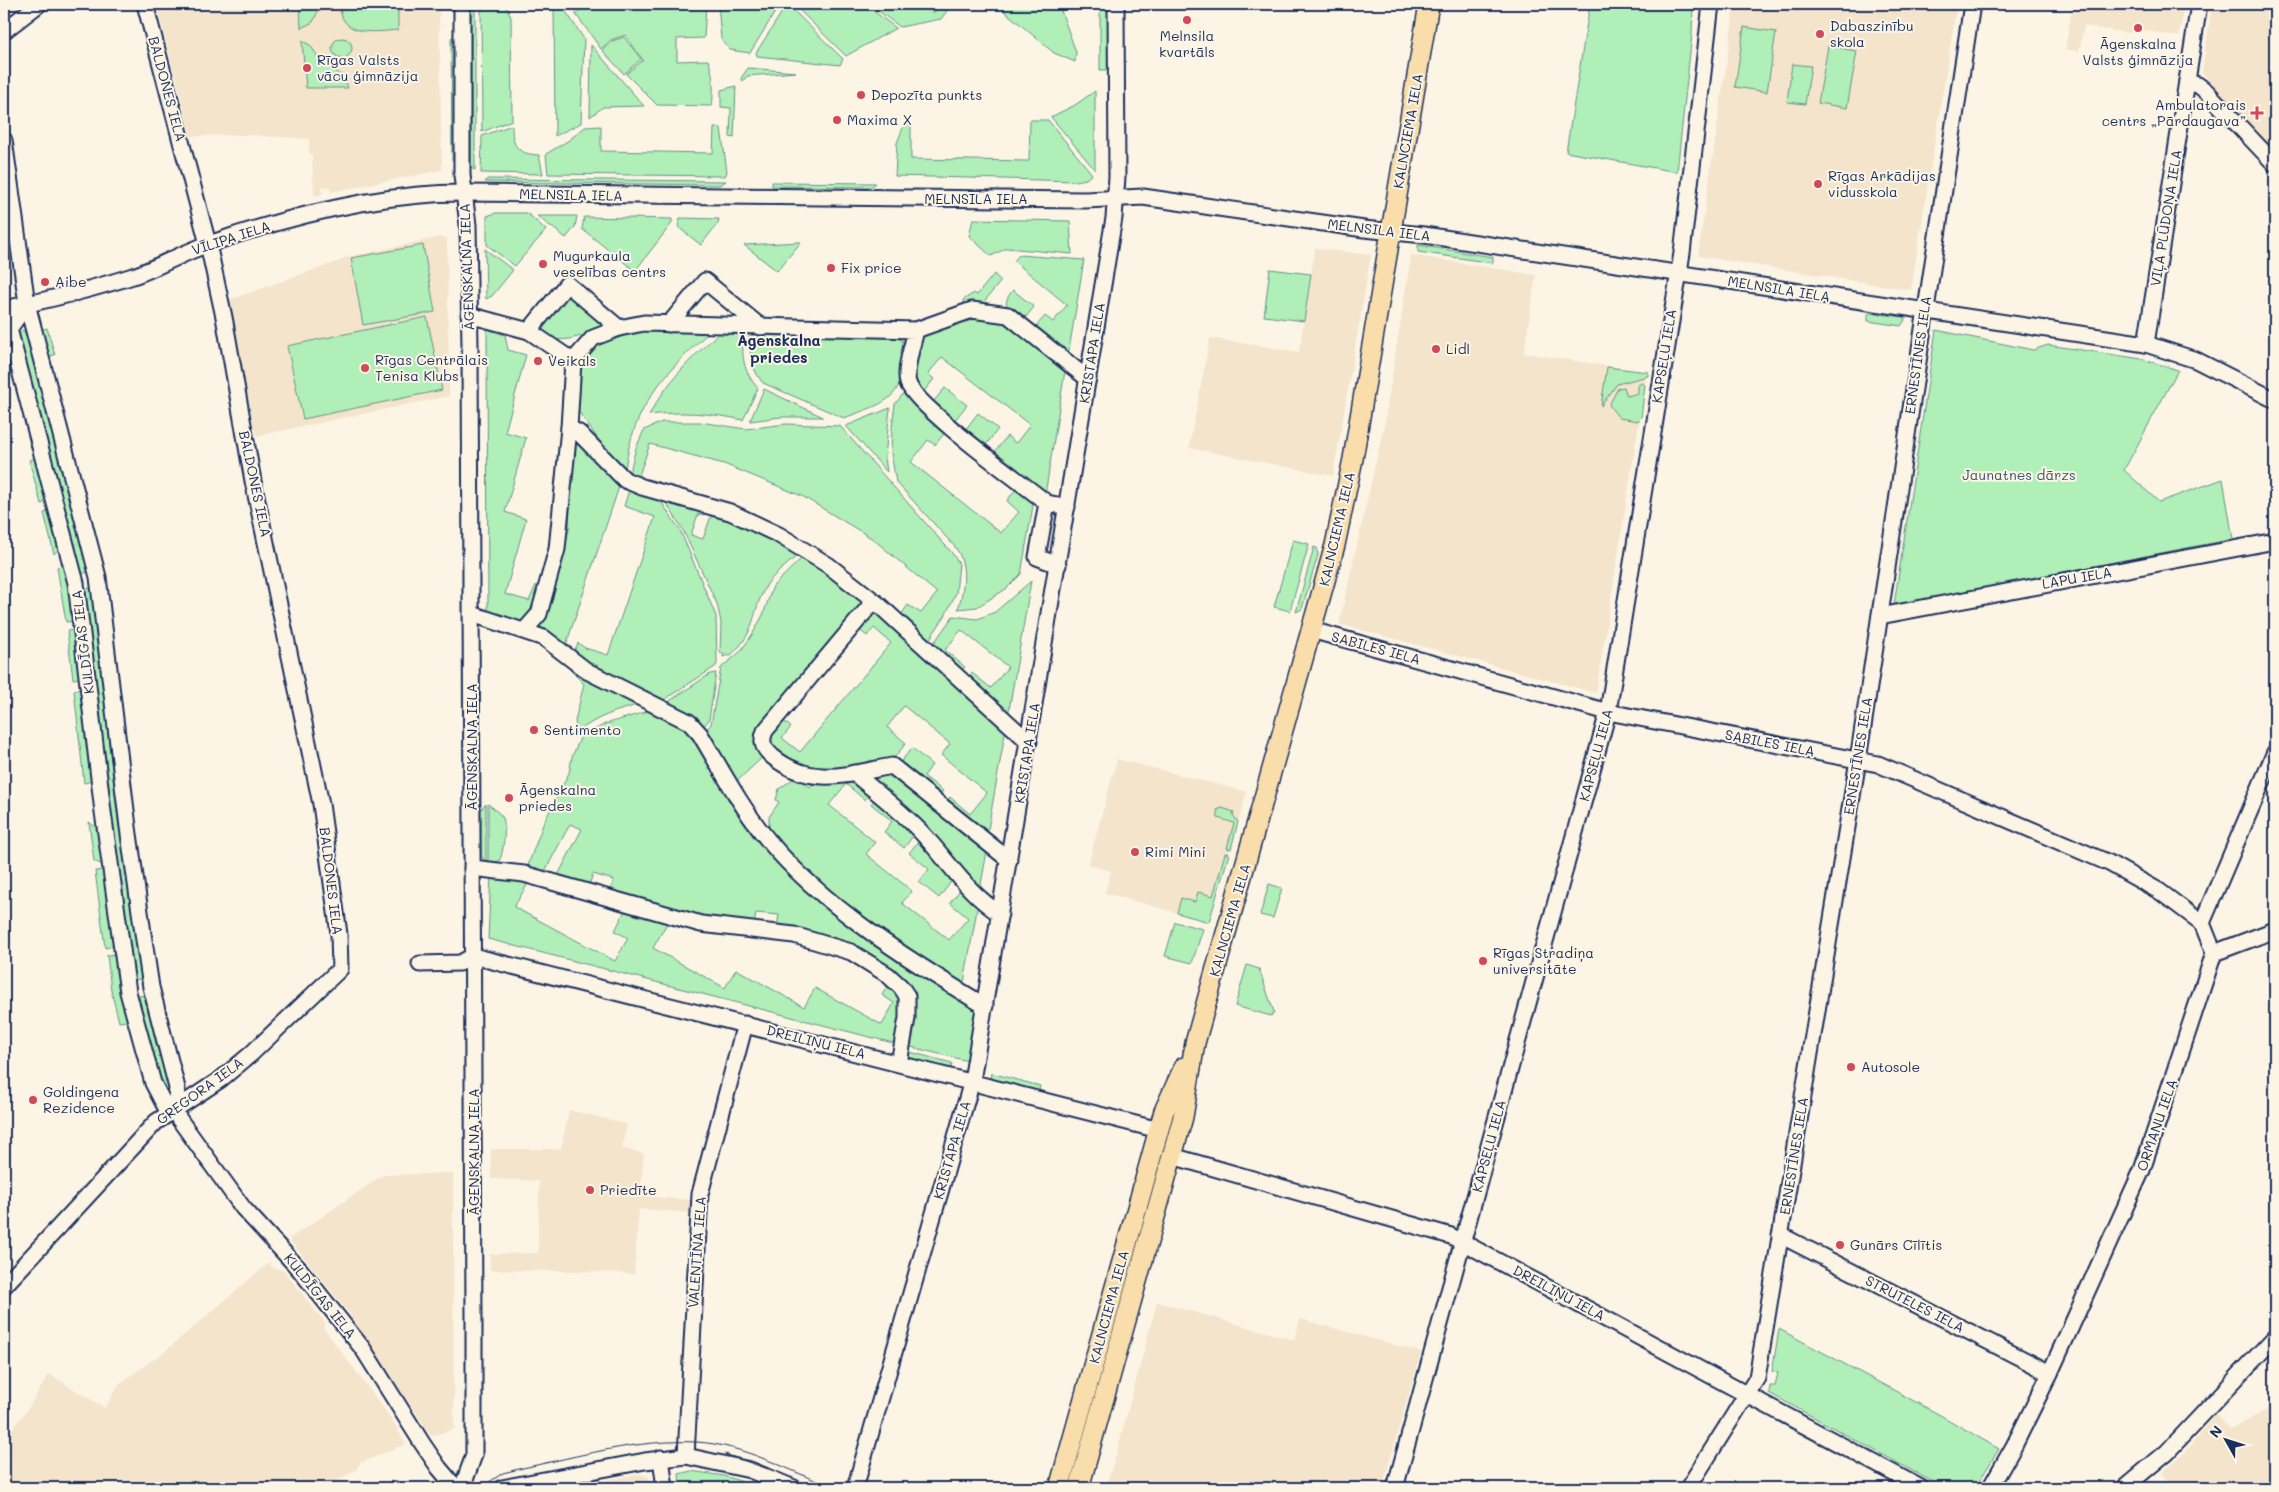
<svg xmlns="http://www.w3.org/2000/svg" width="2279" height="1492" viewBox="0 0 2279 1492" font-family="Mali,sans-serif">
<rect width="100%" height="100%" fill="#fcf5e5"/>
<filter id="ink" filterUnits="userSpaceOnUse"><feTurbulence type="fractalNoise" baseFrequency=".02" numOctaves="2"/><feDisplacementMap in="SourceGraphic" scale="10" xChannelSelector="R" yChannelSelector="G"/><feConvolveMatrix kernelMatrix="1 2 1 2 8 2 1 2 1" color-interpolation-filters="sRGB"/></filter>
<g filter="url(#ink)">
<g fill="#f4e4cc">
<polygon points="156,4 439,4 442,170 331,192 330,187 325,187 321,188 322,194 314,196 312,155 309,153 309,139 249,135 191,136"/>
<polygon points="1733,4 1957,4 1911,290 1698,256 1732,25"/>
<polygon points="2073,4 2184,4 2179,37 2141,30 2127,33 2084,26 2079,52 2065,49"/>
<polygon points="2212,4 2275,4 2275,156 2202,72"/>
<polygon points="440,237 447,238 449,396 256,436 229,300 342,260 344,258"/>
<polygon points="1315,248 1371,255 1333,476 1189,448 1210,338 1299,352"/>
<polygon points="1411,255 1536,275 1524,353 1647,372 1596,693 1339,624 1384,426"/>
<polygon points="1117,759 1247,792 1209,922 1105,893 1111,871 1088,865"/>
<polygon points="569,1110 627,1124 622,1148 644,1154 640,1196 691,1200 690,1213 639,1209 634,1274 581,1271 490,1270 490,1254 538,1253 539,1181 491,1179 491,1149 561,1149"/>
<polygon points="453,1173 454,1429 431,1436 351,1316 289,1239 383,1175"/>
<polygon points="270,1262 271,1267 283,1270 326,1324 323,1327 392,1420 406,1444 360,1463 356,1470 324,1488 4,1488 4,1464 11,1466 8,1435 29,1407 49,1374 105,1408 119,1384 164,1352"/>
<polygon points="1157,1302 1295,1340 1300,1319 1421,1352 1382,1488 1105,1488 1116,1455"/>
<polygon points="2275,1405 2275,1488 2171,1488 2162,1472 2183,1454 2216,1415 2231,1430"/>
<polygon points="641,1474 649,1477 651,1488 607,1488 606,1480"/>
</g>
<g fill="#b0efb7" stroke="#668f8a" fill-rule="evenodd">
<polygon points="300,4 321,4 313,22 301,28"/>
<path d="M340,4H386V6L398,7V30C376,32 339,38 340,4Z"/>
<polygon points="471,4 475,4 475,170 471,168"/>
<polygon points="481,4 505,4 511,17 512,120 482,132"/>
<polygon points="557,4 561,4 584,39 581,123 555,136 554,6"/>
<path d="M592,4H706L704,38L677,39V61L708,60C714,74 714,91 712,106L657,105L626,74L643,60L625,35L611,40L601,49L575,13Z"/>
<polygon points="718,4 780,4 750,53 730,50 721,39"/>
<polygon points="787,4 843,59 840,65 757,56 756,53"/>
<polygon points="793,4 864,4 896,28 846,56"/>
<polygon points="869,4 917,4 934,13 939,4 952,4 941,19 900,27"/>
<polygon points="996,4 1054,4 1060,8 1076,52 1075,62 1054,53"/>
<polygon points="1100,4 1108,4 1109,66 1106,70 1100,70"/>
<polygon points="1590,4 1693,4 1692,34 1677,172 1566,152"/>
<polygon points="1744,27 1776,32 1767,92 1735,87"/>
<polygon points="456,35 455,160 452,160 451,38"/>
<polygon points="624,37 641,59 624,74 602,50 612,41"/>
<circle cx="342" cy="48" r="10"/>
<polygon points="302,41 310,45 323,64 344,76 348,88 306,88"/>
<polygon points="591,45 644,106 603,107 590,117"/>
<polygon points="1828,46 1857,51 1847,108 1818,103"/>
<polygon points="1792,64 1811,66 1805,104 1787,102"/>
<polygon points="748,68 796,72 747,76 743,81 741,78"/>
<polygon points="736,86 734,138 730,137 731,108 721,107 721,90"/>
<polygon points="1095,91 1095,170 1051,117 1075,105"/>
<polygon points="1030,120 1048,120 1092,174 1086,179 1076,181 895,176 897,143 904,125 911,124 911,159 1029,161"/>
<path d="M512,125C512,146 517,154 539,155L543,174L481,173L482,136Z"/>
<polygon points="601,126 601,151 713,153 714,128 721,128 727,172 725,176 548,174 546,154 569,140 585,127"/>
<polygon points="487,179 726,181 719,185 485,182"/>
<polygon points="772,182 876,183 871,187 772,186"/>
<polygon points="496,213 527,213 546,230 515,266 487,245 487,216"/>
<polygon points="537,216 577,216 575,227 566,238"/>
<polygon points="584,217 672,219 672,223 635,271 582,229"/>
<polygon points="680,218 719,219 718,223 701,245 678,227"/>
<polygon points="973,219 1070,221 1072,254 1007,248 991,256 969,236"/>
<polygon points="801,242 777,271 744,245"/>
<polygon points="423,245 435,312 363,325 351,258"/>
<polygon points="1418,245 1493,257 1493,263 1418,252"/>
<polygon points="485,249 513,270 492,296 486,299"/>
<polygon points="1019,255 1084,260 1068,356 1038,330 1037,325 1045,316 1053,322 1067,305 1014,261"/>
<polygon points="1270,269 1311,274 1304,321 1264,316"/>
<polygon points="994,274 1001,281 983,303 965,306 963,300 974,293 977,295"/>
<polygon points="568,287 615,327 570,339 554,340 534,330"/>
<path d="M1013,290L1034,307L1026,317C1009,313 999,306 1013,290Z"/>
<polygon points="1870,313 1904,317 1905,320 1901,326 1868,321 1868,314"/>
<path d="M987,316C1019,326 1040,350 1065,371L1045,495L993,454L1007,436L1016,443L1030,425L942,357L928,374L934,379L922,394L912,377L920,339L924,331L969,318Z"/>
<polygon points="427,317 442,390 303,419 287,346"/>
<polygon points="47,328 55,355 47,357 40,330"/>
<path d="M665,328L710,331C665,374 633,404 625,470L606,450L576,408L578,366L595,344L622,333Z"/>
<polygon points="487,329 505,335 508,350 526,355 505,432 526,438 505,512 526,519 505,594 529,601 536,585 544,587 535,613 522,626 488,615"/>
<polygon points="24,330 46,406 87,565 88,572 81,574 17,333"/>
<polygon points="1936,330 2033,350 2048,345 2142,359 2178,370 2124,470 2159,502 2223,479 2233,539 1894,605"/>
<path d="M719,333L744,334C741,355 743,372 758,388L743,420C711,413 681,411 649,415C667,382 691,358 719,333Z"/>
<path d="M749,333L894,336L903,341C905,399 893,400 844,418L763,383C750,367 750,353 749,333Z"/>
<polygon points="1607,367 1648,372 1648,376 1617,384 1601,406"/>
<polygon points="1642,383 1645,385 1641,418 1638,421 1619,418 1609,405 1618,388 1624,387 1627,396 1638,393 1638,385"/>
<path d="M908,388L947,430L935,445L928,440L911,462L1001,533L1019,512L1007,501L1018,486L1034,500L1021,574L1006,589L977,607L958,609C964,588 968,567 956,548L896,482L891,453L892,427L895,404Z"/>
<polygon points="945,388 967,405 954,421 932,403"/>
<polygon points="764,389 823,417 781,417 750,421"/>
<polygon points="890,408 885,457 887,472 846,426"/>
<polygon points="978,413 998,429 986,445 965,430"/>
<polygon points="662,422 700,422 746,429 786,424 840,426 952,553 959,564 956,593 945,616 927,643 898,619 908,605 921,613 937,593 873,539 802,496 724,464 650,444 638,478 629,475 636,448 644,430"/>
<polygon points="573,437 620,484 565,648 531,630 542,615 569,530"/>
<polygon points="36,458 47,502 41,504 29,460"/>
<polygon points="630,487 658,497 680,530 716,616 717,664 715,667 659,703 572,656 578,643 585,648 608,655 655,517 624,506"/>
<path d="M663,498C714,512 753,528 800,553C790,563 773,574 766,586C750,615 758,631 729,657L728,655L723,657V653H720L721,622L717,604L682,528ZM705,513L711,516L703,539L691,535L698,514L704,515Z"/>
<polygon points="50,511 61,547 54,554 44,513"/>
<polygon points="1293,540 1309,544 1290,611 1274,607"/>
<polygon points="1314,547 1317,548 1318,555 1302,609 1296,612"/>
<polygon points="805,555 871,602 767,723 766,754 736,782 704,733 711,724 721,668 740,652 752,635 763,615 773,586"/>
<polygon points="62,566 65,569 74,621 66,622 57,567"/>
<polygon points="1031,581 1008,716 967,680 972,673 991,688 1008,667 961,630 945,650 965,667 959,673 931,647 953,616 977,619 995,612"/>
<polygon points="91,588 118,820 142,971 142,979 134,980 123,918 84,589"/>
<polygon points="875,606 1006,728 987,835 946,803 950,797 970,814 987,793 941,755 950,744 904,706 887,727 906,743 892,761 817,771 797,768 769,748 770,731 781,719 791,727 782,738 800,752 891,643 874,628 867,636 857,628"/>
<polygon points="75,630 81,678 73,679 67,631"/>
<path d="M571,664L642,704C617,710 597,717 577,732L575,721L584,684L570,670Z"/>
<polygon points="716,673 709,720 701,729 662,706 710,674"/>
<polygon points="81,689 92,781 84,783 74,690"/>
<polygon points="652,710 689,729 772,852 976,1006 968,1061 907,1046 913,1009 892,972 777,927 779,915 756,913 754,926 730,924 610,893 614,880 593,874 588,888 556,879 582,829 570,824 543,875 528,865 544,822 569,773 572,757 580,738 605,724"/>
<polygon points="912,748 932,765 924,776 943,791 938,797 898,765"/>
<polygon points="893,769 988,846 979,895 866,774"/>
<polygon points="797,776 810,787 816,780 854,780 870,794 865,800 846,784 829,805 875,842 866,854 912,891 902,903 949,940 968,918 950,903 960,890 978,904 963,988 852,911 807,873 769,831 769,817 779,802 776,800 779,789"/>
<polygon points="876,798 916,832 904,848 884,832 892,821 871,804"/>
<polygon points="486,804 486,863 481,855 481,809"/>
<path d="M488,804C493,808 499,812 503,818C506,825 504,854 499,861L488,864Z"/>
<polygon points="1222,808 1234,812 1233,815 1238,822 1231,849 1227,848 1234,823 1218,818 1217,810"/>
<polygon points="89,822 98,829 103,865 94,861"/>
<polygon points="921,838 946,870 951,882 939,898 919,882 929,869 909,853"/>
<polygon points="1225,853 1229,854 1209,922 1177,913 1181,898 1195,902 1198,892 1213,896"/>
<polygon points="103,870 114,946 105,948 95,871"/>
<path d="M491,873L530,880L514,907L615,961L628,938L615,931L627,906L670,918L653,948L725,988L736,969L804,1007L815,988L882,1025L894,1003L882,995L888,984C911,1007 902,1015 897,1044L488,939Z"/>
<polygon points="1269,884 1282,888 1273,918 1260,915"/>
<polygon points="1175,922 1203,929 1192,963 1165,956"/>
<polygon points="115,954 127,1021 119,1022 111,990 107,955"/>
<polygon points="1247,965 1259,969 1274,1012 1271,1016 1235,1006"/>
<polygon points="145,995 156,1044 171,1093 163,1096 137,999 138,996"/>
<polygon points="906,1051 952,1063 951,1068 910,1058"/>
<polygon points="991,1073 1040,1086 1039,1091 990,1078"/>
<polygon points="1779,1329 1942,1416 1999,1449 1975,1488 1944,1488 1769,1393 1770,1386 1775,1386 1778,1373 1772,1372"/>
<polygon points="691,1471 724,1476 762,1488 728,1484 680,1488 679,1474"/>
</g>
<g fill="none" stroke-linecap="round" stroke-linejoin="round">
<defs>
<g id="minor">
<polyline points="4,31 39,4"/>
<polyline points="2187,82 2198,85 2206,91 2275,164"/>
<polyline points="4,140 27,304 98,577 128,827 144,940 151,987 177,1088 175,1110 179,1119 243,1208 300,1270 363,1349 422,1443 439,1468 456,1488"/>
<polyline points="27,304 9,329 76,583 103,812 128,992 153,1083 165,1106 175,1110"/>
<path d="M4,309C48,300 93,289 136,275C161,266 184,252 209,244C290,216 378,193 464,193L1086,200L1143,197L1364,229L1424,235L2146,344L2196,360L2275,400"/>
<polyline points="469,315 529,331 573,361 569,428 579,433 625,480 642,487 730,512 779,535 828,565 879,605 1029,742"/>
<polyline points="669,324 705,281 761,327"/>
<path d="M619,328L644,323L916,330C913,344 904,369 908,383C916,407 1021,482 1047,503L1067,507"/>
<polyline points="916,330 972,310 1008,315 1088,379"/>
<polyline points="529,331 567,284 619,328 593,338 573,361"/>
<polyline points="2146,344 2199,4"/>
<polyline points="1047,503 1037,557 1058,565"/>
<path d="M874,601L765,731C760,743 764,749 773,757C812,788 848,774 892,766L1009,860"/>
<path d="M472,614L544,638L587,671L689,722L700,734C721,769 742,809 768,840C822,906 912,962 985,1006"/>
<polyline points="1880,616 2275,541"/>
<polyline points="525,630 539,614 557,549 569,428"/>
<polyline points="1311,630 1608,712 1878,764 2109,863 2159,891 2202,923"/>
<path d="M854,773C876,792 900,810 920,831C949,861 964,890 1000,914"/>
<polyline points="472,868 524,874 701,924 794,935 851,952 888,975 901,987 907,996 907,1018 899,1063"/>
<polyline points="2214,953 2275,930"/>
<polyline points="473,956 1159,1130"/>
<polyline points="420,964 460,963 473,956"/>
<polyline points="1172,1156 1451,1236 1921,1488"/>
<polyline points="1780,1235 2050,1373"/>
<polyline points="4,1286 156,1122 221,1079 251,1054 340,969 339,934 321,804 253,481 224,317 208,244 145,4"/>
<polyline points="686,1456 700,1194 745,1024"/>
<polyline points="661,1458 665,1488"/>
<polyline points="462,1488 474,1455 474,1326 470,346 468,225 462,175 462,4"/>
<polyline points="502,1488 645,1461 686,1456 750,1470 794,1488"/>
<polyline points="855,1488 972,1081 1114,218 1117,177 1116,4"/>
<polyline points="1395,1488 1608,712 1682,253 1711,4"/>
<polyline points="1688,1488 1757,1378 1858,760 1972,4"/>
<polyline points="1990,1488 2014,1446 2050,1373 2142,1170 2214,953 2202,923 2275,752"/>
<polyline points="2124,1488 2167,1452 2275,1337"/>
</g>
<g id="major">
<polyline points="1059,1488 1164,1111 1184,1067"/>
<polyline points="1079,1488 1183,1117 1195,1043 1335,545 1353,459 1429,4"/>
</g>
</defs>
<use href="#minor" stroke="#1b2f5e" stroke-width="19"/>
<use href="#major" stroke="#1b2f5e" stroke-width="22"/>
<use href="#minor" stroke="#fcf5e5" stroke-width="15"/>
<use href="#major" stroke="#f9deab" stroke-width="19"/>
<g stroke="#1b2f5e" stroke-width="1">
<polyline points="725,1454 768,1469"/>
<path d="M480,1488L503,1473L523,1468C579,1456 638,1439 696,1442C741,1444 791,1471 833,1488"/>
</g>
</g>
</g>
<g fill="#d1495b" stroke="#fcf5e5" stroke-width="2">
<circle cx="1187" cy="20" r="5"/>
<circle cx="2138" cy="28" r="5"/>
<circle cx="1820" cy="34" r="5"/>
<circle cx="307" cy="68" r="5"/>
<circle cx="861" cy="95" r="5"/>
<path d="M2254.5 105.5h5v5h5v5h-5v5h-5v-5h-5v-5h5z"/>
<circle cx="837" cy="120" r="5"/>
<circle cx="1818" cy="184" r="5"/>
<circle cx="543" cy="264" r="5"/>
<circle cx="831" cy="268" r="5"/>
<circle cx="45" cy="282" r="5"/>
<circle cx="1436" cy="349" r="5"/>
<circle cx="538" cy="361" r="5"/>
<circle cx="365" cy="368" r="5"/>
<circle cx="534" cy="730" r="5"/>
<circle cx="509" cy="798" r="5"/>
<circle cx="1135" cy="852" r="5"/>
<circle cx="1483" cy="961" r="5"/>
<circle cx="1851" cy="1067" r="5"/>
<circle cx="33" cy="1100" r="5"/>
<circle cx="590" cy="1190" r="5"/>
<circle cx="1840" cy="1245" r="5"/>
</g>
<g text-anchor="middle" stroke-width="4" stroke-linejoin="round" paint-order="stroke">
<g font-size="14" fill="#1b2f5e" stroke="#fcf5e5" text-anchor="start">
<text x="1830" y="31">Dabaszinību<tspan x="1830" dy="16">skola</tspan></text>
<text x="1187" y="41" text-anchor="middle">Melnsila<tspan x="1187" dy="16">kvartāls</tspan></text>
<text x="2138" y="49" text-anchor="middle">Āgenskalna<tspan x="2138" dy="16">Valsts ģimnāzija</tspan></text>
<text x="317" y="65">Rīgas Valsts<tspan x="317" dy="16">vācu ģimnāzija</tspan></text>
<text x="871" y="100">Depozīta punkts</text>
<text x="2246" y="110" text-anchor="end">Ambulatorais<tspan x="2246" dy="16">centrs „Pārdaugava”</tspan></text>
<text x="847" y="125">Maxima X</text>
<text x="1828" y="181">Rīgas Arkādijas<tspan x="1828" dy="16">vidusskola</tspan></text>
<text x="553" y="261">Mugurkaula<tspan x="553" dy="16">veselības centrs</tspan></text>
<text x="841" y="273">Fix price</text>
<text x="55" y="287">Aibe</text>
<text x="1446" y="354">Lidl</text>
<text x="375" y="365">Rīgas Centrālais<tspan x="375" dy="16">Tenisa Klubs</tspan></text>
<text x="548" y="366">Veikals</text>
<text x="544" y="735">Sentimento</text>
<text x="519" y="795">Āgenskalna<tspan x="519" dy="16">priedes</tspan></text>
<text x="1145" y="857">Rimi Mini</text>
<text x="1493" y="958">Rīgas Stradiņa<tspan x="1493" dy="16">universitāte</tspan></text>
<text x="1861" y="1072">Autosole</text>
<text x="43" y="1097">Goldingena<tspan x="43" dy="16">Rezidence</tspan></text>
<text x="600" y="1195">Priedīte</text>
<text x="1850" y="1250">Gunārs Cīlītis</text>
</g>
<g font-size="14" fill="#1b2f5e" stroke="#fcf5e5">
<text transform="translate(167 89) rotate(75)" y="5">BALDONES IELA</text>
<text transform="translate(1408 131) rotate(-80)" y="5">KALNCIEMA IELA</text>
<text transform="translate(571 195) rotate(1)" y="5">MELNSILA IELA</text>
<text x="976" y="204">MELNSILA IELA</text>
<text transform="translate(2166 218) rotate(-81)" y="5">VIĻA PLŪDOŅA IELA</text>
<text transform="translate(1379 230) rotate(7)" y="5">MELNSILA IELA</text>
<text transform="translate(231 238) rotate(-18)" y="5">VĪLIPA IELA</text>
<text transform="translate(467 267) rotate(-92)" y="5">ĀGENSKALNA IELA</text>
<text transform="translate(1779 289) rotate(9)" y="5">MELNSILA IELA</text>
<text transform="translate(1092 353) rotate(-81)" y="5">KRISTAPA IELA</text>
<text transform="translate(1918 355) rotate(-82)" y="5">ERNESTĪNES IELA</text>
<text transform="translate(1664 356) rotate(-81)" y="5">KAPSEĻU IELA</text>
<text transform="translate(255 484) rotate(78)" y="5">BALDONES IELA</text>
<text transform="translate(1337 529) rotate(-77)" y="5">KALNCIEMA IELA</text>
<text transform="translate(2077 578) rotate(-10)" y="5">LAPU IELA</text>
<text transform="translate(83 642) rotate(-97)" y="5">KULDĪGAS IELA</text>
<text transform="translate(1376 648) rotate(15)" y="5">SABILES IELA</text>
<text transform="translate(1770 743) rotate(11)" y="5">SABILES IELA</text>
<text transform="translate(472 747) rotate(-90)" y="5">ĀGENSKALNA IELA</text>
<text transform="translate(1027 753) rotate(-81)" y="5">KRISTAPA IELA</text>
<text transform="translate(1596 755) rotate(-75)" y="5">KAPSEĻU IELA</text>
<text transform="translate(1858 756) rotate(-81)" y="5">ERNESTĪNES IELA</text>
<text transform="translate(331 881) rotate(83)" y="5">BALDONES IELA</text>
<text transform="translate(1230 920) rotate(-74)" y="5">KALNCIEMA IELA</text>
<text transform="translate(816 1042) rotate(14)" y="5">DREILIŅU IELA</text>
<text transform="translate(200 1091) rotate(-36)" y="5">GREGORA IELA</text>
<text transform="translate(2157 1125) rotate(-71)" y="5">ORMAŅU IELA</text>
<text transform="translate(1489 1146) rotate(-75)" y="5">KAPSEĻU IELA</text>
<text transform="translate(952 1150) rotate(-74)" y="5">KRISTAPA IELA</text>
<text transform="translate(474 1152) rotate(-90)" y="5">ĀGENSKALNA IELA</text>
<text transform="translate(1794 1156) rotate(-81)" y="5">ERNESTĪNES IELA</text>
<text transform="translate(697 1252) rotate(-86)" y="5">VALENTĪNA IELA</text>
<text transform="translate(1559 1293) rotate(28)" y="5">DREILIŅU IELA</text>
<text transform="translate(320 1296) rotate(51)" y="5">KULDĪGAS IELA</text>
<text transform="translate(1915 1304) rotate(27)" y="5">STRUTELES IELA</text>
<text transform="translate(1109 1307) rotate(-75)" y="5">KALNCIEMA IELA</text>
</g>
<g font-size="14" fill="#395570" stroke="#fcf5e5">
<text x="2019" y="480">Jaunatnes dārzs</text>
</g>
<g font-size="15" font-weight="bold" fill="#1b2f5e" stroke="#fcf5e5">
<text x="779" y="346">Āgenskalna<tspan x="779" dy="17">priedes</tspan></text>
</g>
</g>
<rect width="2279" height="1492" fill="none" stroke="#fcf5e5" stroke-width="20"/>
<rect x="10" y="10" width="2259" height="1472" fill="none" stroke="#1b2f5e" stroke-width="2" filter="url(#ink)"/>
<g transform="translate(2226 1440) rotate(309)" stroke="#fcf5e5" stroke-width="4" paint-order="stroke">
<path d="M0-4L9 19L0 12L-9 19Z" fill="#1b2f5e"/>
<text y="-8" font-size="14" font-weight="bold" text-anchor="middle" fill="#1b2f5e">N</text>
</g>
</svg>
